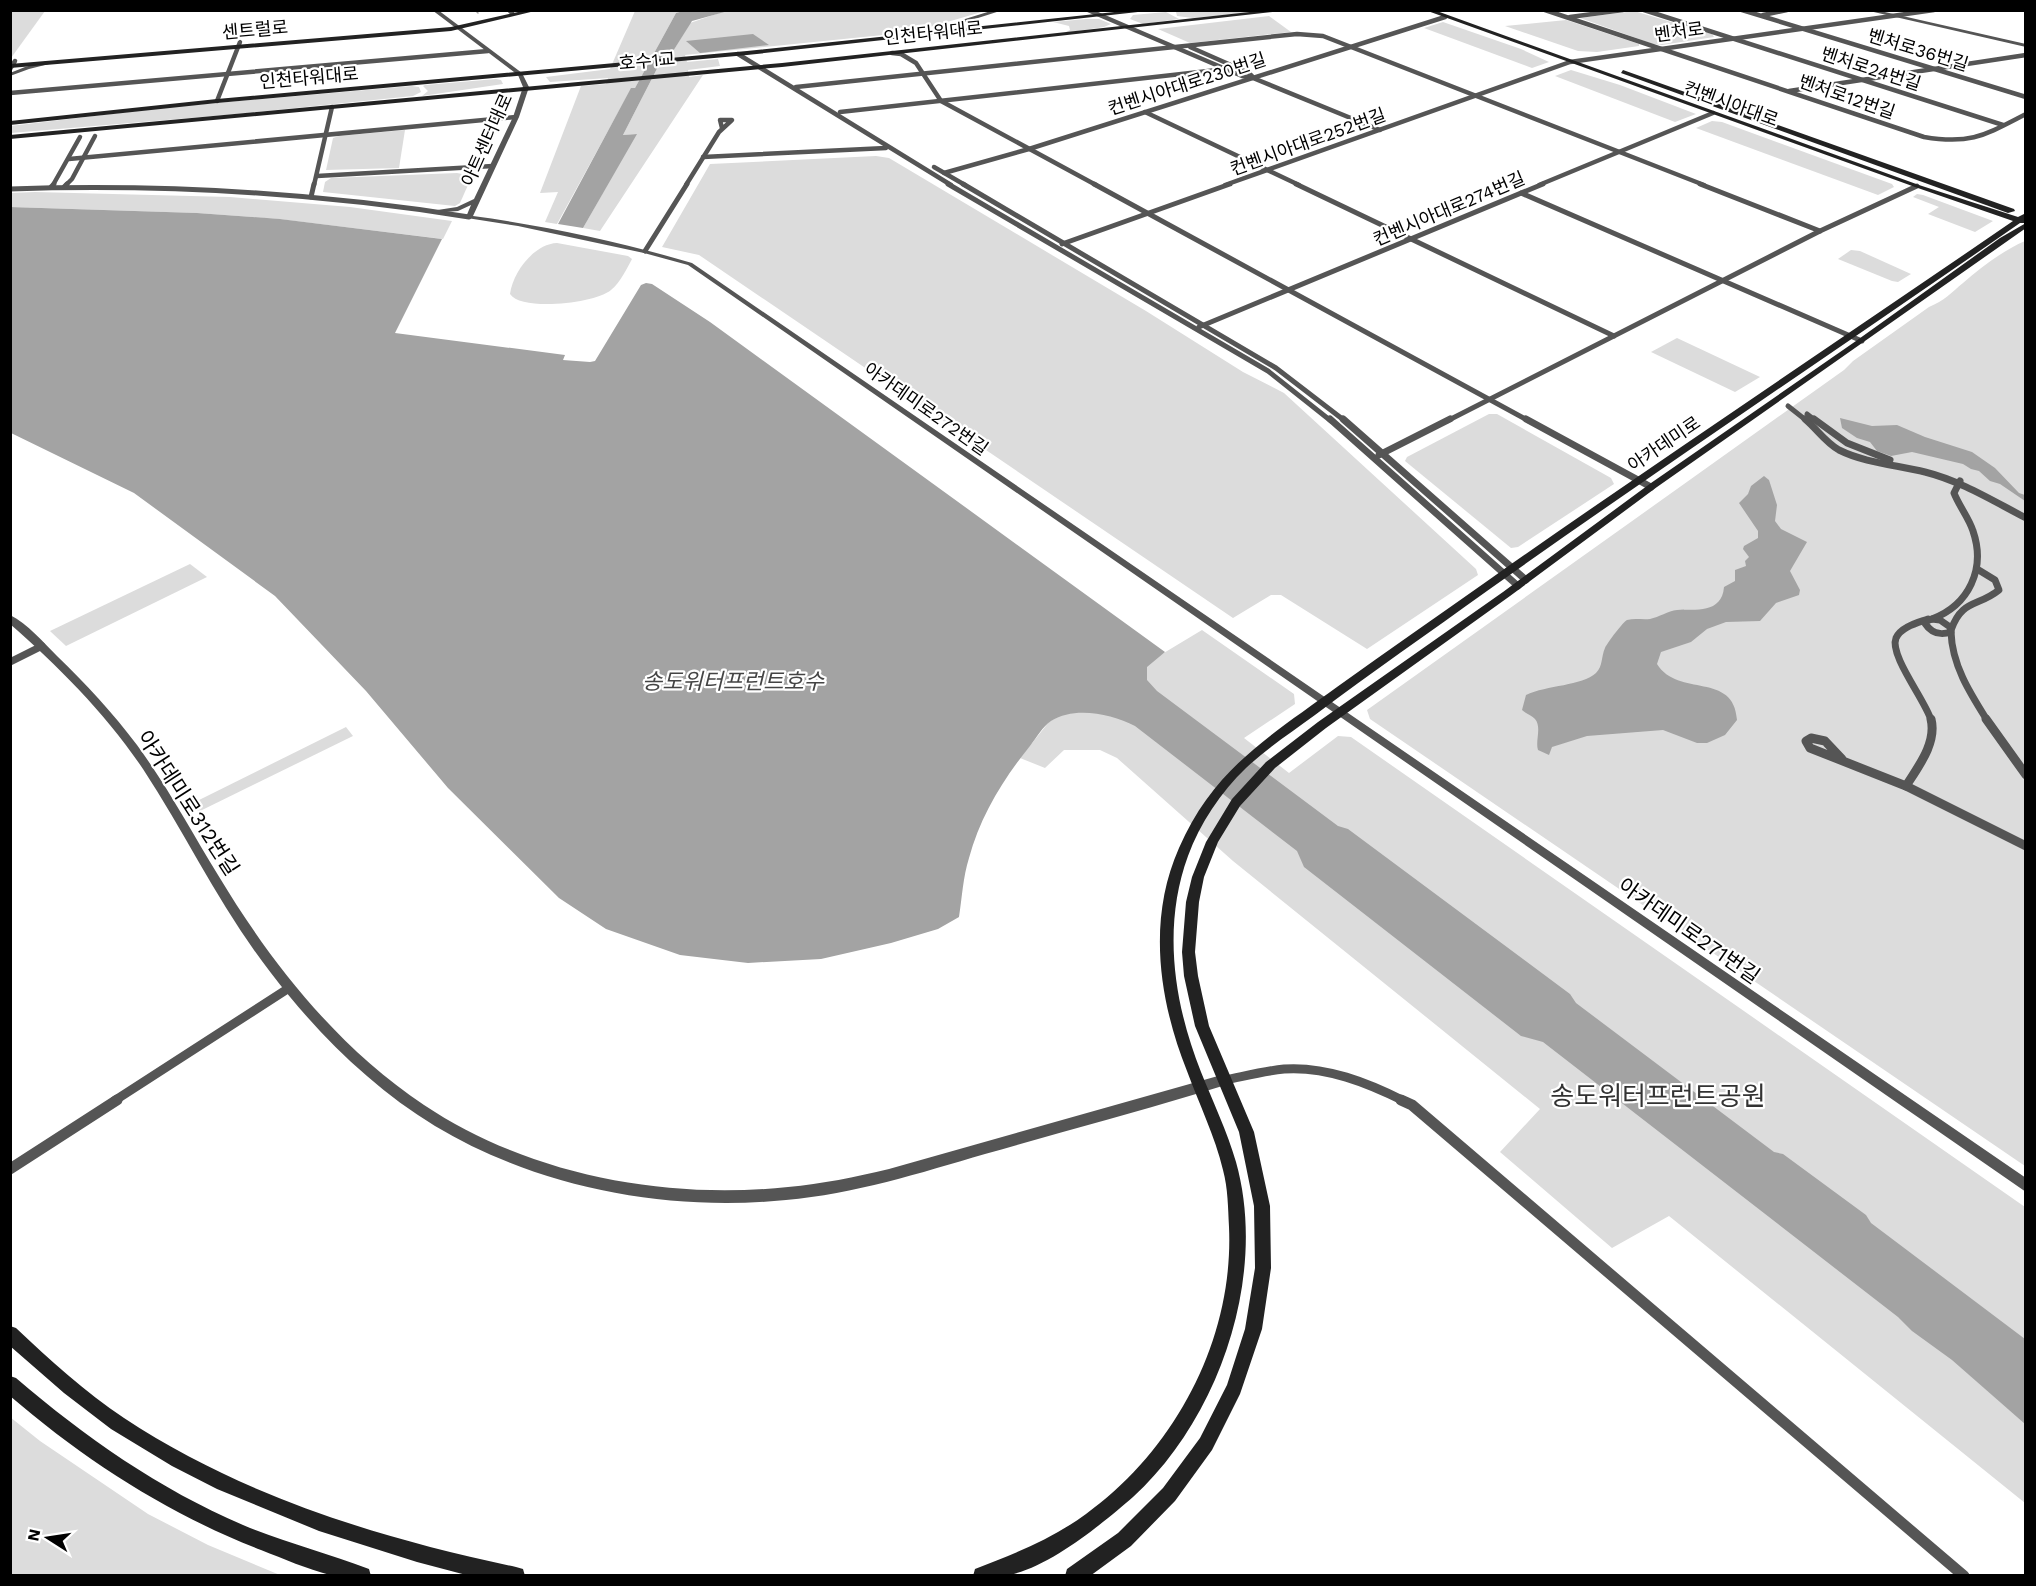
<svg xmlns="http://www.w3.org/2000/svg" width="2036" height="1586" viewBox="0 0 2036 1586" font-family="'Work Sans','Noto Sans KR',sans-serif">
<rect width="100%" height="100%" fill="#fff"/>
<g fill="#dcdcdc">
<polygon points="11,10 45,11 11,58 10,11"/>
<polygon points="728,10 985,11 913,32 685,55 687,62 718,59 720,66 688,70 689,77 703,75 600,231 583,228 636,134 623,135 663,57 670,56 690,23"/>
<polygon points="1179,10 1264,11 1193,18 1177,16 1176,12"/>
<polygon points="635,11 687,11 676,13 635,88 631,89 557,224 545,222 558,192 540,193 581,86 606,84 608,78 550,82 546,77 610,69"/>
<polygon points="1634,11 1712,34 1714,37 1662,45 1653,44 1580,18"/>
<polygon points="1166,12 1179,19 1143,24 1130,19 1133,15"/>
<polygon points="1269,16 1291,32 1190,43 1158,29"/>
<polygon points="1086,19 1099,19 1111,24 1104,27 1064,33 1070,30 1069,26 1053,22"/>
<polygon points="1566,20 1639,44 1639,46 1597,52 1578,51 1505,26"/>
<polygon points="1443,22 1521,49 1549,62 1532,68 1424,28"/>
<polygon points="1571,70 1620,85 1696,114 1675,122 1555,76"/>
<polygon points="496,79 501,80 503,84 422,96 428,91 423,86 425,85"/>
<polygon points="412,86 419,87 421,92 413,96 226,115 11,133 10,126 170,107"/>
<polygon points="1712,121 1722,122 1892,184 1894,187 1878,195 1696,128"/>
<polygon points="405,130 399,168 326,170 333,138 339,136"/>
<polygon points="876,156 889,158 1146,311 1243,372 1284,393 1476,569 1478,575 1367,649 1281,595 1271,595 1233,618 699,255 662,247 710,164"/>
<polygon points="457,173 472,176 460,203 455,206 323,192 325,182 331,178"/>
<polygon points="35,192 230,197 350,207 452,221 443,239 279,219 197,213 11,207 10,193"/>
<polygon points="1917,194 1923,195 1993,221 1975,232 1928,214 1939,207 1913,197"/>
<path d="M2025,241V1166L1370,719L1367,710L1844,370L1853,361L1929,307C1944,301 1952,292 1963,283C1981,267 2004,250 2025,241Z"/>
<path d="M557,243L628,256L632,259C627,268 620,283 611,290C596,303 522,312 510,294C513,272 534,244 557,243Z"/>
<polygon points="1851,250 1860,251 1911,274 1898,282 1892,281 1838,259"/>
<polygon points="1677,338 1760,377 1735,392 1651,352"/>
<polygon points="1489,414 1497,414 1611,478 1614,484 1518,547 1511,548 1405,461 1407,457"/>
<polygon points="190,564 207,577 66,646 50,631"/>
<polygon points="1202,630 1294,694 1295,704 1244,738 1289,773 1338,736 1351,737 2025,1207 2025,1503 1669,1216 1612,1248 1500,1152 1540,1109 1233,861 1117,758 1100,750 1064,750 1045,768 1020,758 1049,722"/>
<polygon points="346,727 353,736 198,812 193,803"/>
<polygon points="10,1417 40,1441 148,1514 208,1545 280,1575 11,1575"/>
</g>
<g fill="#a3a3a3">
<polygon points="687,10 728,11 692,21 670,56 663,57 623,135 637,134 583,228 558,224 631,88 635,88 676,13"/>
<polygon points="753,34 769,45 700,53 686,41"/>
<path d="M10,207L197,213L280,219L442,239L395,333L565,355L563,360L590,362L595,361L641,285L646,283L652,284L710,322L1165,652L1147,667V680L1157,691L1338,826L1348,829L1570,994L1576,1003L1774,1152L1783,1154L1866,1215L1871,1223L2025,1339V1424L1952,1360L1912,1331L1898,1317L1543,1042L1521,1036L1304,867L1297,851L1135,726C1111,714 1075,706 1051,721C1043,726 1036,738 1030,746C1003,779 980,817 969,858C963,877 962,898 959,917L938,929L891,943L821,959L748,963L680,955L606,929L559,898L448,788L366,691L275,596L134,493L11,433Z"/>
<polygon points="1840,418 1872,426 1897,425 1925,437 1972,452 1995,468 2019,493 2025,495 2025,501 2000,484 1990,481 1979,471 1971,469 1963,464 1912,452 1891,456 1877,451 1870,442 1857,438 1842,428"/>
<path d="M1764,476L1769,480L1777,505L1775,521L1781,529L1807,542L1790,571L1800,590L1799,595L1776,603L1760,621L1726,622L1707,629L1691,642L1661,652L1657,664C1678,698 1734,671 1737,720L1725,735L1707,743H1697L1663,730L1587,736L1552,747L1549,755L1538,750C1535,741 1542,727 1535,719C1532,715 1526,714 1522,710L1526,695C1547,685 1582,686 1596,673C1603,666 1601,657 1605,648C1607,643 1624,621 1627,620C1635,618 1643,620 1650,619C1659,617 1668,611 1677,610C1695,609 1722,614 1724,587L1735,581V570L1746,566L1745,561L1749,557L1743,549L1744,546L1758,538V531L1739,503L1748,494L1751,486Z"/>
</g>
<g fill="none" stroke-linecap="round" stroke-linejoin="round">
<polyline stroke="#a3a3a3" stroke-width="1.5" points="475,10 478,13"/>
<g stroke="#555" stroke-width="4.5">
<polyline points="509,10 512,13"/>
<polyline points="1088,10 1242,76 1253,78 1380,130"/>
<path d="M1545,10L1924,137C1971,145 1985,135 2026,114"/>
<polyline points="1644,10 2003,125"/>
<polyline points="1742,10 2026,97"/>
<polyline points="1763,15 1787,10"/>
<polyline points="1570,17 1623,10"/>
<polyline points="1190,47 1249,73 1253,77"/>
<polyline points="892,53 901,54 916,63 941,101 1096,185"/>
<polyline points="738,54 951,185"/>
<polyline points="10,69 15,61"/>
<polyline points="796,87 1297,34 1323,36 1704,185"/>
<polyline points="1789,91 2026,55"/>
<polyline points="10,93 488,51"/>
<polyline points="217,101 240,42"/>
<polyline points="840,112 1226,69"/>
<polyline points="1145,112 1299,185"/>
<polyline points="703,157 886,148"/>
<polyline points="69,159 516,117"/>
<polyline points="934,167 965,185"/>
<polyline points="944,173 1029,149 1445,17"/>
<polyline points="317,176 493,166"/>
<polyline points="53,185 80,137"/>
<polyline points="66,185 72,179 95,136"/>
<polyline points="314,185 332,107"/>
<polyline points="686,185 719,132 732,120 720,120 722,128"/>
<polyline points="1225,185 1570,62 1934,10"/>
<polyline points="1539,185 1713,113"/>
</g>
<g stroke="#555" stroke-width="5">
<polyline points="948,184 1268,371 1331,421"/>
<polyline points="963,184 1276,368 1345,421"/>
<polyline points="1094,184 1529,421"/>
<polyline points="1296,184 1614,336"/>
<polyline points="1700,184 1820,231"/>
<polyline points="51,187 54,184"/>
<polyline points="64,187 67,184"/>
<path d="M10,189C161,184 319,193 469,217"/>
<polyline points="1521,193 1862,341"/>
<polyline points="311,197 314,184"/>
<polyline points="1062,244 1230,184"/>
<polyline points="645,251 687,184"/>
<polyline points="1199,327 1543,184"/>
<polyline points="1788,406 1807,421"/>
<polyline points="1807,414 1816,421"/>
<polyline points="1447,421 1820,231 1917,186"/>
</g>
<g stroke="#555" stroke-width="7">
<polyline points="1330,419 1518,586"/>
<polyline points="1343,419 1526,580"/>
<polyline points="1526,419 1651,487"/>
<path d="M1805,419C1817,429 1825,442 1839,450C1865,463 1897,465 1925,472C1961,481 1993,501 2026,518"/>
<polyline points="1814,419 1847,443 1890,460"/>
<polyline points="1379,455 1450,419"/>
<path d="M1928,619C1917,623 1901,627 1896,638C1889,655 1925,700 1931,720"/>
<path d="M1932,619C1969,605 1986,569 1973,531C1969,518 1959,506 1954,493L1960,481"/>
<path d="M1932,619L1940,620L1950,627L1951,632C1939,636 1931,633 1924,622Z"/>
<path d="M1951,630C1962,599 1978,607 1999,590L1995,580L1977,569"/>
<path d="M1951,632C1952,665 1970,693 1987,720"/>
<polyline points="10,662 42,646"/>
</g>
<g stroke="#555" stroke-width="9">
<polyline points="1986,719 2026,775"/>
<polyline points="1842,759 1825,741 1811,738 1806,741 1810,748 1906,786 2026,846"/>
<path d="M1906,786C1918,767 1937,743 1931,719"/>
<path d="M1225,1080C1245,1076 1264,1071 1284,1069C1326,1066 1368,1083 1404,1101"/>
<polyline points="114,1101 289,988"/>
</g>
<g stroke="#555" stroke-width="11">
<polyline points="1401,1100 1412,1105 1964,1576"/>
<polyline points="10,1169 117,1100"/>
</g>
<g fill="#555" fill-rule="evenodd">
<path d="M432,10H438L522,73L529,87L519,117L473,216C547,226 621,242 692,263L2026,1178V1192L688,265L644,253L518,226L467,218L466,217L471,205L458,211L431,213V211L457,207L474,199L513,117L523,87L518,75Z"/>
<polygon points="994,10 1003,10 953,26 939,34 934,33 949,24"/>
<polygon points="1865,10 1876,10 2026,44 2026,47"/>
<polygon points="47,61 49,64 29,69 10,76 10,73 25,67"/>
<path d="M10,615C28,624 43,642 57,656C86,684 113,713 137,745C167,786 191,831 218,875C271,963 337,1047 424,1105C529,1175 664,1200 788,1187C822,1184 855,1177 889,1169L1225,1074L1229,1076L1231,1080L1229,1084L1196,1094C1126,1115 1055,1134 985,1154C920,1173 854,1194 786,1200C667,1212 538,1188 435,1126C371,1087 316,1032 271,973C221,909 187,836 143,769C106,714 59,667 10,624Z"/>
</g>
<g fill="#222" fill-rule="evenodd">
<polygon points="527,10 539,10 451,31 10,68 10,64 451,27"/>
<polygon points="1133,10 1156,10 747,55 217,103 10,125 10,121 217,99 747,51"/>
<polygon points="1268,10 1290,10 782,67 10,139 10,135 782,63"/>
<path d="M1425,10H1434L1919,185L2018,217L2026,213L2024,223H2020C1843,346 1663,466 1487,591C1430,632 1372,672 1315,715C1292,732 1267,748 1246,768C1221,792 1200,823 1188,856C1162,927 1174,1004 1201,1072C1213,1102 1227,1131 1236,1162C1268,1276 1219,1419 1133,1497C1102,1524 1044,1572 1002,1576C993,1576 982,1576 973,1576L975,1569C1014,1554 1052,1539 1086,1514C1176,1449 1234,1338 1229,1227C1228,1207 1228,1189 1223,1170C1215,1136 1199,1104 1187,1071C1159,1001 1147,920 1179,848C1214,768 1269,737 1337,687C1388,650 1441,614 1493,577C1665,456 1840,340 2013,221L1915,187Z"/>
<polygon points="1623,70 2014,209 2015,211 2008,213 1621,73"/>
<polygon points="2026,223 2026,228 1657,487 1510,596 1326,728 1275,768 1240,806 1218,842 1204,877 1199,902 1195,952 1198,976 1209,1026 1254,1132 1270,1206 1271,1268 1262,1329 1240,1394 1212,1450 1175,1501 1131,1546 1090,1576 1065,1576 1067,1569 1118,1533 1163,1488 1200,1438 1227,1385 1245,1329 1255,1268 1254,1206 1239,1132 1195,1026 1184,976 1182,952 1186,902 1192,877 1206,842 1232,799 1266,762 1318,722 1503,592 1651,483 1856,341 2000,238"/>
<path d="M10,1326L16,1328C50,1360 85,1392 124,1418C242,1496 379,1538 516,1567L523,1569L525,1576H470L417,1562L319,1531L217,1489L172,1466L111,1429L64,1393L10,1346Z"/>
<path d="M10,1376L16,1378C85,1437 159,1489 243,1525C284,1542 327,1553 369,1569L371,1576C358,1576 343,1578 330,1575C307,1569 284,1559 261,1550C168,1514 86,1461 10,1396Z"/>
</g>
</g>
<g text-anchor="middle" stroke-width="4.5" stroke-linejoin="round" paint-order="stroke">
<g font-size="18" fill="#000" stroke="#fff">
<text transform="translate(255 30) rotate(-5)" y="6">센트럴로</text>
<text transform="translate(1679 32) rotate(-8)" y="6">벤처로</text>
<text transform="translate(933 33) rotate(-6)" y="6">인천타워대로</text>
<text transform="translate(1918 50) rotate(17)" y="6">벤처로36번길</text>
<text transform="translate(647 61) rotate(-5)" y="6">호수1교</text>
<text transform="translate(1871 69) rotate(18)" y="6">벤처로24번길</text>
<text transform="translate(309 78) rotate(-5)" y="6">인천타워대로</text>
<text transform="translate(1187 84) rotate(-18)" y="6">컨벤시아대로230번길</text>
<text transform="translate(1847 97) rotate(19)" y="6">벤처로12번길</text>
<text transform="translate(1731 104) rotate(20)" y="6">컨벤시아대로</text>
<text transform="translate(487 140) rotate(-66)" y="6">아트센터대로</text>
<text transform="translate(1308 142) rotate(-20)" y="6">컨벤시아대로252번길</text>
<text transform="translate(1449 209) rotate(-23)" y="6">컨벤시아대로274번길</text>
<text transform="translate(926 409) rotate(35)" y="6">아카데미로272번길</text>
<text transform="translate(1664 444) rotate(-34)" y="6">아카데미로</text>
</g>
<g font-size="21" fill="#000" stroke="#fff">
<text transform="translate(188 803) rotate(57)" y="7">아카데미로312번길</text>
<text transform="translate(1689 931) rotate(35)" y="7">아카데미로271번길</text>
</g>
<g font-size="22" font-style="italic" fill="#444" stroke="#fff">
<text x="733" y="689">송도워터프런트호수</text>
</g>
<g font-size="26" fill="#333" stroke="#fff">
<text x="1658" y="1105">송도워터프런트공원</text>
</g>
</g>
<rect width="2036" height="1586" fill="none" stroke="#000000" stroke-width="24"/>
<g transform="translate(48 1538) rotate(282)" stroke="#ffffff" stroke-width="4.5" paint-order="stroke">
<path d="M0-4.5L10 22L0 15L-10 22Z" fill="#000000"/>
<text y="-9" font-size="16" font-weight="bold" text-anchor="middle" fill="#000000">N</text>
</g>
</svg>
